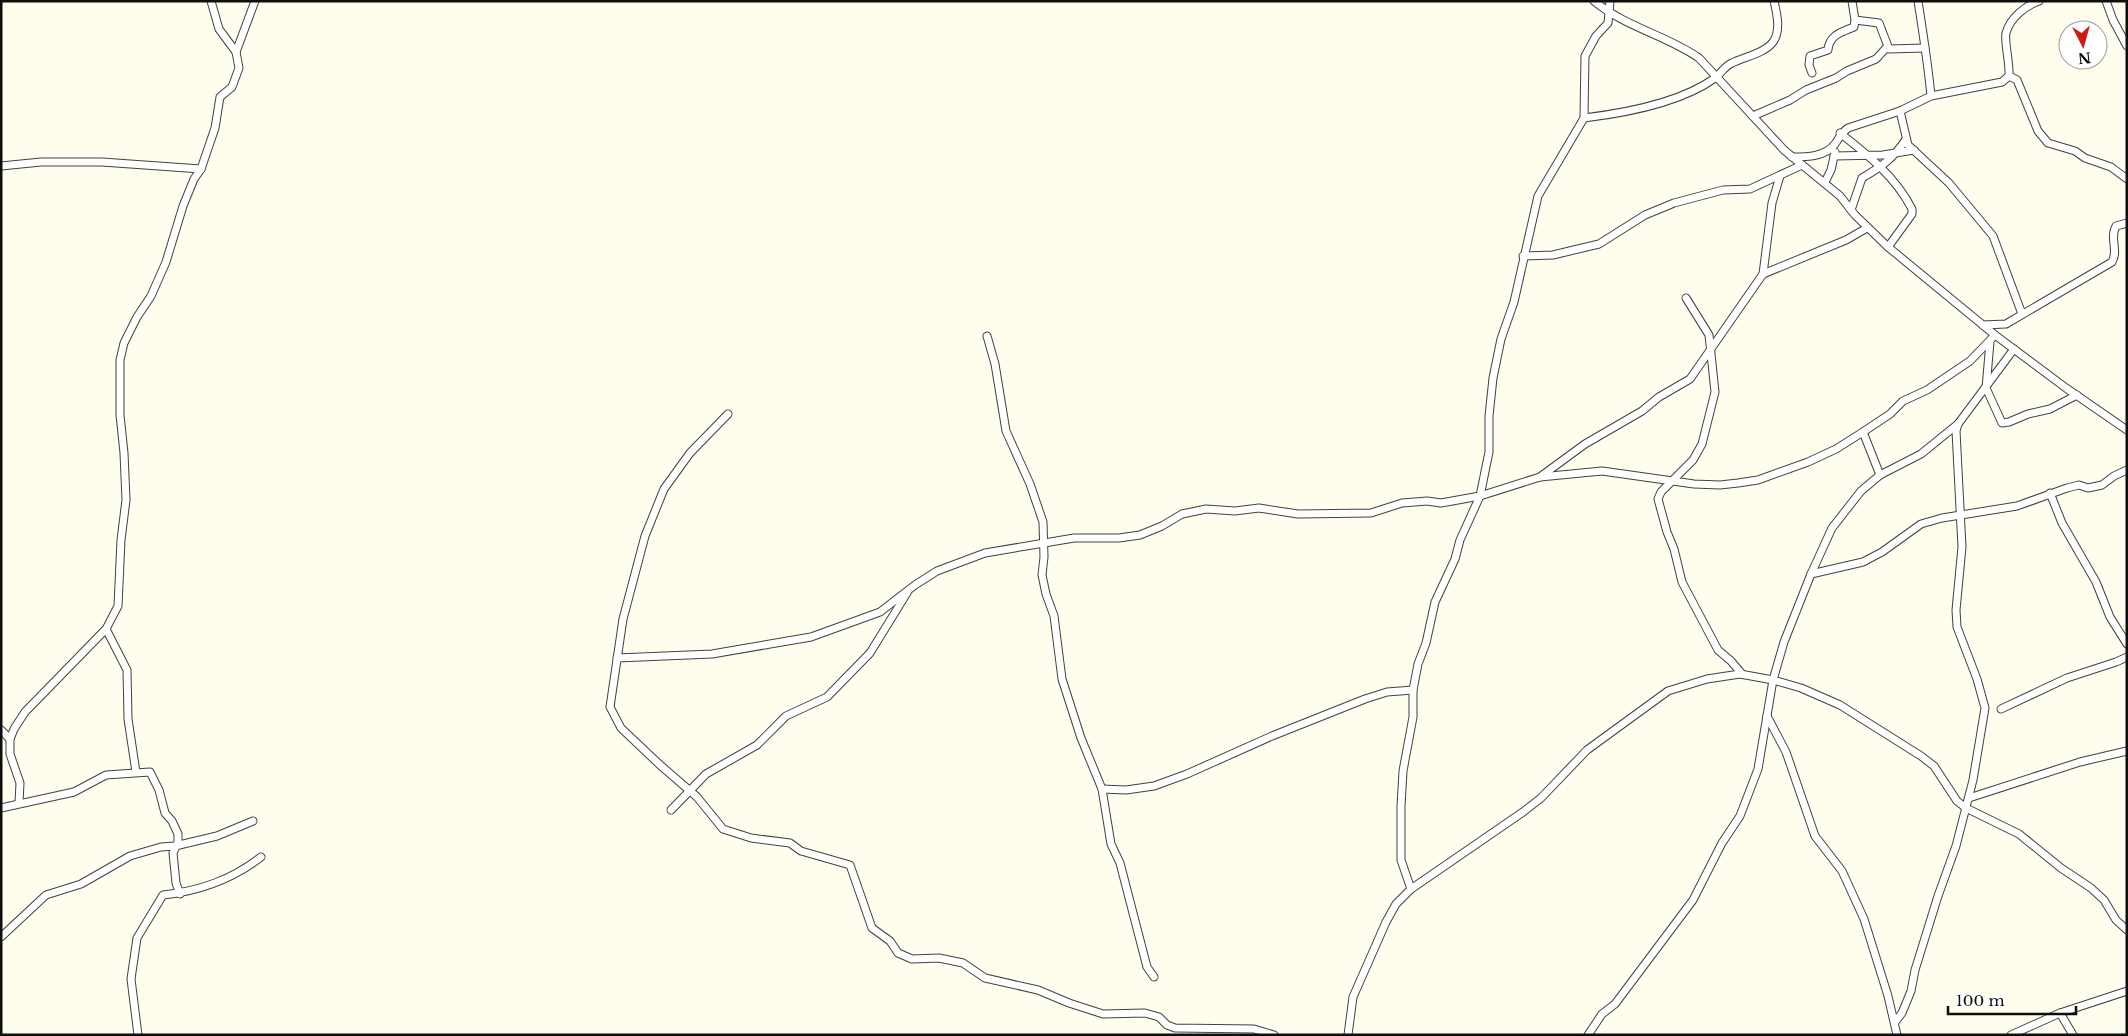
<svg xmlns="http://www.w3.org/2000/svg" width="2128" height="1036" viewBox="0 0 2128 1036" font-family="'Libre Baskerville',serif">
<rect width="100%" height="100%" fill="#fffdee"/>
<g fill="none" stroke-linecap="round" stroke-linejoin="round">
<defs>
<g id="minor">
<path d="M1594,1C1627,28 1666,35 1699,58L1784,150L1840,196L1855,215L1888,247L1995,335L2066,388L2127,430"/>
<polyline points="1852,1 1855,20 1879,23 1889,49 1925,48"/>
<path d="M1918,1C1923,33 1928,64 1931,96"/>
<polyline points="2106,1 2113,20 2127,46"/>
<polyline points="236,52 255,1"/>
<path d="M1812,73L1809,65L1810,56L1828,50C1829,35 1842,32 1854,27L1855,20"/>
<polyline points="2009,76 2017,80 2038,131 2048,143 2075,151 2085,158 2111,167 2127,179"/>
<polyline points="1900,111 1908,145 1949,183 1993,236 2022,314"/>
<polyline points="1753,116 1790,100 1806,90 1836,78 1847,71 1876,59 1887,47"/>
<path d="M1584,118C1625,113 1682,102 1715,78C1721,73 1725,66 1732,63C1744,57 1765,53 1773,42C1781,31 1777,14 1774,1"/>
<path d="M1840,133C1868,155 1895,176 1912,209V214L1888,247"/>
<polyline points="1834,156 1883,155 1914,150"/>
<path d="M1792,157C1807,157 1825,157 1835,144C1840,137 1841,133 1848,128L1900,111L1931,96L2002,82L2009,76C2010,64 2004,41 2006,33C2010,18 2025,6 2039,1"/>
<polyline points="1,166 41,162 102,162 201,169"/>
<polyline points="1825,182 1831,170 1835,152"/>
<path d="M1851,210L1862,178C1881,167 1894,158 1906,139"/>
<polyline points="1523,256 1553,255 1599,244 1645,215 1674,203 1723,190 1750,189 1802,165"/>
<polyline points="1763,274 1846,240 1867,228"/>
<polyline points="1686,298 1709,335 1715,392 1702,444 1693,460 1661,492 1658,499 1667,532 1674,549 1682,582 1718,650 1731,661 1742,674"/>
<path d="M1983,325L2006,324L2112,262C2119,250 2109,238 2116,226L2127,223"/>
<polyline points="987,336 995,364 1006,431 1030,484 1043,522 1044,557 1042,575 1046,594 1054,616 1062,679 1081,738 1102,789 1111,844 1120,863 1147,967 1154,977"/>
<polyline points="1990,342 1986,388 2002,423 2009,422 2028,414 2050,409 2077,395"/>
<polyline points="728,414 690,453 664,489 645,536 623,619 610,707 621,728 659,764 697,797 723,829 751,838 790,843 801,851 850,865 872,928 890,941 898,953 912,959 939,958 963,963 985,978 1038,990 1069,1003 1103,1014 1145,1013 1159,1017 1167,1025 1175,1028 1254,1029 1274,1035"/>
<polyline points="1880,475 1863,432 1890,414 1903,401 1927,390 1970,361 1995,335"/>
<polyline points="1540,477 1585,444 1642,411 1659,397 1690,379 1763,274 1772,203 1780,176"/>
<polyline points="2050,493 2062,523 2096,582 2110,617 2127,644"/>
<polyline points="1811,574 1863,562 1882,552 1921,524 1942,518 2017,506 2067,488 2079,485 2088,488 2102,485 2114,476 2127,470"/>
<polyline points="106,629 127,670 128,719 136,772"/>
<polyline points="617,658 712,654 811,637 880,612 915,585 937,571 985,553 1074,538 1119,538 1140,535 1162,526 1182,514 1206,509 1235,511 1259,508 1298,514 1371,513 1402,503 1427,501 1441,503 1480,496 1540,477 1602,471 1694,484 1720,485 1738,483 1758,480 1808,462 1836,449 1863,432"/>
<polyline points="2001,709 2067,678 2116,662 2127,657"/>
<polyline points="1767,716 1786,752 1815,836 1842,871 1864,919 1888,996 1897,1035"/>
<polyline points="1,730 10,739"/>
<polyline points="1102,789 1126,790 1154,786 1187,774 1272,736 1365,699 1387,692 1413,690"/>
<polyline points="1969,798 2080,762 2127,751"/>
<polyline points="19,803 20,783 10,754 10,739 14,729 25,712 106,629 118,606 121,540 126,500 124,453 120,415 120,360 124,343 137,317 151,296 166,262 183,206 194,179 201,169 215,128 220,97 232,87 239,68 236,52 219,29 211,1"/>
<polyline points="1,808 74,792 106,775 150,772 159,790 165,813 172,821 178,834 178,842 173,853 176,883 180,894"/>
<polyline points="671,810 706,774 757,745 786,716 827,697 870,653 907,593"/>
<polyline points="1411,889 1401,860 1401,806 1403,771 1413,717 1413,690 1418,664 1426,643 1435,602 1455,559 1460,540 1480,496 1489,452 1489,416 1493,378 1501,339 1514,302 1538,196 1584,118 1585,56 1596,36 1608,23 1610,1"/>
<polyline points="1,937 46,895 81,884 130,856 161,847 175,846 217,836 253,821"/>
<polyline points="2060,1013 2073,1035"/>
<polyline points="1895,1022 1902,1013 1911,991 1915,970 1938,896 1956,846 1973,780 1985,708 1977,679 1957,627 1956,610 1962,547 1956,431 1958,424 2014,349"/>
<path d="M138,1035L131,979L137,938L163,895C200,891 231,880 261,857"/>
<polyline points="1348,1035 1353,997 1386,922 1396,904 1411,889 1523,812 1541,798 1587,750 1668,691 1707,679 1740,674 1773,680 1801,688 1840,705 1921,756 1934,766 1957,801 1966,808 2019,834 2061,868 2091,888 2104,900 2116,920 2127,930"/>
<polyline points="1588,1035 1602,1014 1615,1004 1693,900 1722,843 1740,816 1758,769 1773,680 1784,642 1811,574 1832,528 1861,491 1880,475 1921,454 1958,424"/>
<polyline points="2011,1035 2060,1013 2127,991"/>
</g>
</defs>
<use href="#minor" stroke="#414141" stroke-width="9"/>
<use href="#minor" stroke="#fff" stroke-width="7"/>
</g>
<rect width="2128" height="1036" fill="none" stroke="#0e0e0e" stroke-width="5"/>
<g transform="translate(2083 45) rotate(174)"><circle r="24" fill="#ffffff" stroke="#9f9f9f"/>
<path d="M0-4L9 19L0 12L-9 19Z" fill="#cb1c18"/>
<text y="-8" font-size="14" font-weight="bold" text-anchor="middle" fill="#0e0e0e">N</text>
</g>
<path d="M1948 1006v8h128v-8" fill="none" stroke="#0e0e0e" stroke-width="2.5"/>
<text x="1956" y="1006" font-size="15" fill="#0e0e0e" stroke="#ffffff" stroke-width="4" paint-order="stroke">100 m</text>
</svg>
